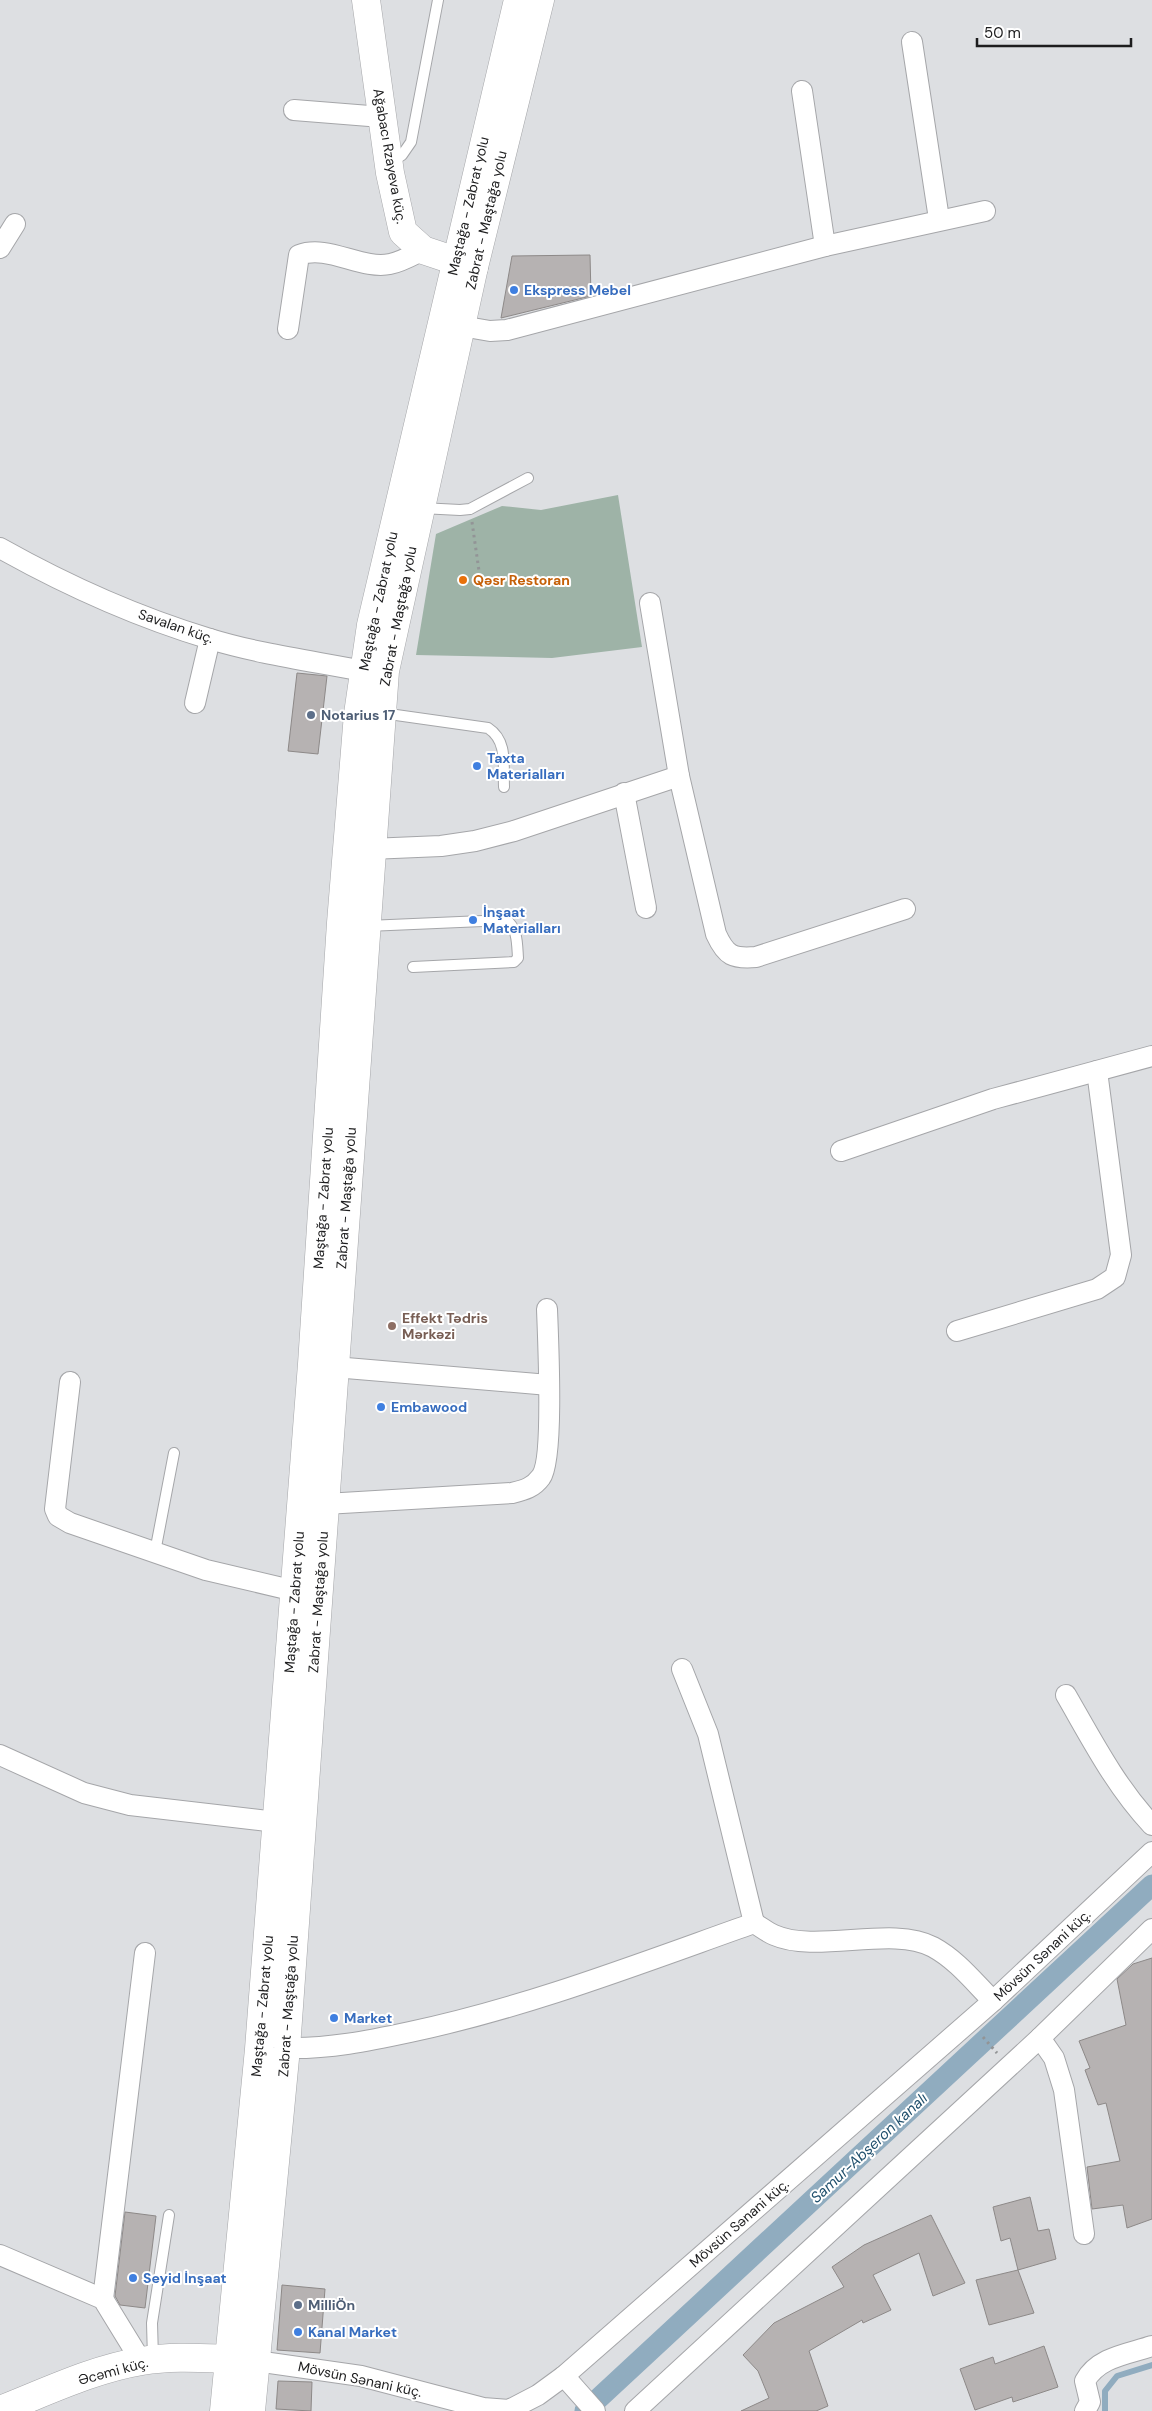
<svg xmlns="http://www.w3.org/2000/svg" width="1152" height="2411" viewBox="0 0 1152 2411" font-family="'DM Sans',sans-serif">
<rect width="100%" height="100%" fill="#dddfe2"/>
<polygon fill="#9eb3a7" points="618,495 642,647 552,658 416,655 436,534 502,506 541,510"/>
<g fill="none" stroke-linecap="round" stroke-linejoin="round">
<polyline stroke="#90acbf" stroke-width="6" points="1105,2411 1105,2391 1117,2376 1152,2365"/>
<polyline stroke="#90acbf" stroke-width="21" points="585,2411 1152,1885"/>
</g>
<g fill="#b6b2b2" stroke="#8d8988">
<polygon points="590,255 591,296 501,318 512,256"/>
<polygon points="297,673 327,676 318,754 288,751"/>
<polygon points="1152,1958 1152,2219 1127,2228 1123,2205 1092,2209 1087,2167 1120,2161 1106,2103 1098,2105 1085,2070 1090,2068 1079,2041 1126,2025 1117,1979 1133,1964"/>
<polygon points="1030,2197 1038,2231 1049,2229 1056,2259 1018,2270 1010,2238 1001,2241 993,2207"/>
<polygon points="125,2212 156,2216 145,2308 120,2305 115,2296"/>
<polygon points="931,2215 965,2283 933,2296 919,2253 873,2275 891,2310 863,2323 862,2320 809,2351 828,2406 816,2411 741,2411 769,2398 758,2371 743,2355 774,2323 844,2287 832,2267 864,2245"/>
<polygon points="1018,2270 1034,2313 989,2325 976,2280"/>
<polygon points="282,2285 325,2289 320,2353 277,2350"/>
<polygon points="1044,2346 1058,2387 1013,2402 1012,2397 975,2410 960,2369 993,2357 995,2364"/>
<polygon points="278,2381 312,2382 311,2411 276,2409"/>
</g>
<g fill="none" stroke-linecap="round" stroke-linejoin="round">
<defs>
<g id="lane">
<polyline points="390,163 402,155 411,142 438,0"/>
<polyline points="421,508 460,510 470,509 528,478"/>
<path d="M382,713L488,728C508,741 503,765 504,787"/>
<path d="M367,926L506,920C518,928 517,945 518,958L514,962L413,967"/>
<polyline points="155,1552 174,1453"/>
<polyline points="153,2358 152,2323 169,2215"/>
</g>
<g id="street">
<polyline points="912,42 939,219"/>
<polyline points="802,91 825,246"/>
<polyline points="294,110 382,117"/>
<polyline points="0,248 15,224"/>
<polyline points="461,326 490,331 507,330 825,246 985,211"/>
<path d="M288,329L299,255C328,244 361,270 390,264C401,262 413,255 423,250"/>
<path d="M0,548C66,585 137,617 210,639C259,654 312,661 363,671"/>
<path d="M650,603L679,776L716,934C726,956 733,959 756,957L905,909"/>
<polyline points="195,703 210,639"/>
<polyline points="624,793 646,908"/>
<polyline points="370,849 441,846 475,841 514,831 679,776"/>
<polyline points="841,1151 993,1099 1152,1056"/>
<polyline points="957,1331 1097,1289 1115,1277 1121,1255 1097,1071"/>
<polyline points="334,1367 549,1385"/>
<polyline points="70,1382 55,1509 58,1516 70,1523 206,1570 295,1591"/>
<path d="M325,1504L512,1493C524,1490 533,1488 541,1477C554,1460 548,1337 547,1309"/>
<path d="M1066,1695C1092,1740 1116,1787 1152,1825"/>
<polyline points="0,1755 84,1793 130,1805 276,1822"/>
<path d="M754,1923C761,1927 767,1932 774,1935C817,1954 892,1925 933,1947C957,1960 974,1982 993,2001"/>
<polyline points="1040,2038 1054,2058 1064,2090 1084,2234"/>
<path d="M286,2048C329,2049 368,2041 410,2032C528,2007 641,1963 754,1923L708,1734L682,1669"/>
<polyline points="0,2255 103,2299 141,2361"/>
<polyline points="103,2299 145,1953"/>
<polyline points="256,2361 361,2376 483,2408 509,2410 538,2395 564,2376 993,2001 1152,1852"/>
<polyline points="564,2376 595,2411"/>
<polyline points="635,2411 1040,2038 1152,1929"/>
<path d="M1085,2411L1090,2402L1085,2381C1098,2357 1128,2354 1152,2346"/>
</g>
<g id="secondary">
<polyline points="366,0 390,173 403,232 423,250 474,267"/>
<path d="M0,2410C46,2392 93,2369 142,2361C171,2356 201,2358 230,2359"/>
</g>
<g id="primary">
<polyline points="224,2411 259,2049 312,1364 341,923 358,714 371,625 518,0"/>
<polyline points="251,2411 286,2048 385,671 474,267 540,0"/>
</g>
</defs>
<use href="#lane" stroke="#a5a6a9" stroke-width="12"/>
<use href="#street" stroke="#a5a6a9" stroke-width="22"/>
<use href="#secondary" stroke="#a5a6a9" stroke-width="29"/>
<use href="#primary" stroke="#a5a6a9" stroke-width="29"/>
<g stroke="#929496" stroke-width="3" stroke-dasharray="2.5 4" stroke-linecap="butt">
<polyline points="472,522 479,571"/>
<polyline points="983,2037 997,2053"/>
</g>
<use href="#lane" stroke="#fff" stroke-width="10"/>
<use href="#street" stroke="#fff" stroke-width="20"/>
<use href="#secondary" stroke="#fff" stroke-width="28"/>
<use href="#primary" stroke="#fff" stroke-width="28"/>
</g>
<g fill="#3f7fe0" stroke="#fff" stroke-width="2">
<circle cx="514" cy="290" r="5"/>
<circle cx="477" cy="766" r="5"/>
<circle cx="473" cy="920" r="5"/>
<circle cx="381" cy="1407" r="5"/>
<circle cx="334" cy="2018" r="5"/>
<circle cx="133" cy="2278" r="5"/>
<circle cx="298" cy="2332" r="5"/>
</g>
<circle fill="#e8710a" stroke="#fff" stroke-width="2" cx="463" cy="580" r="5"/>
<g fill="#5c6f8a" stroke="#fff" stroke-width="2">
<circle cx="311" cy="715" r="5"/>
<circle cx="298" cy="2305" r="5"/>
</g>
<circle fill="#8d6e63" stroke="#fff" stroke-width="2" cx="392" cy="1326" r="5"/>
<g text-anchor="middle" stroke-width="4" stroke-linejoin="round" paint-order="stroke">
<g font-size="14" fill="#1d1d1e" stroke="#fff">
<text transform="translate(390 156) rotate(80)" y="5">Ağabacı Rzayeva küç.</text>
<text transform="translate(468 206) rotate(-77)" y="5">Maştağa - Zabrat yolu</text>
<text transform="translate(486 220) rotate(-77)" y="5">Zabrat - Maştağa yolu</text>
<text transform="translate(378 601) rotate(-78)" y="5">Maştağa - Zabrat yolu</text>
<text transform="translate(398 616) rotate(-79)" y="5">Zabrat - Maştağa yolu</text>
<text transform="translate(176 626) rotate(19)" y="5">Savalan küç.</text>
<text transform="translate(323 1198) rotate(-86)" y="5">Maştağa - Zabrat yolu</text>
<text transform="translate(346 1198) rotate(-86)" y="5">Zabrat - Maştağa yolu</text>
<text transform="translate(294 1602) rotate(-86)" y="5">Maştağa - Zabrat yolu</text>
<text transform="translate(318 1602) rotate(-86)" y="5">Zabrat - Maştağa yolu</text>
<text transform="translate(1042 1955) rotate(-43)" y="5">Mövsün Sənani küç.</text>
<text transform="translate(262 2006) rotate(-85)" y="5">Maştağa - Zabrat yolu</text>
<text transform="translate(288 2006) rotate(-86)" y="5">Zabrat - Maştağa yolu</text>
<text transform="translate(739 2223) rotate(-41)" y="5">Mövsün Sənani küç.</text>
<text transform="translate(113 2371) rotate(-15)" y="5">Əcəmi küç.</text>
<text transform="translate(360 2379) rotate(12)" y="5">Mövsün Sənani küç.</text>
</g>
<g font-size="14" font-weight="bold" fill="#366cbe" stroke="#fff" text-anchor="start">
<text x="524" y="295">Ekspress Mebel</text>
<text x="487" y="763">Taxta<tspan x="487" dy="16">Materialları</tspan></text>
<text x="483" y="917">İnşaat<tspan x="483" dy="16">Materialları</tspan></text>
<text x="391" y="1412">Embawood</text>
<text x="344" y="2023">Market</text>
<text x="143" y="2283">Seyid İnşaat</text>
<text x="308" y="2337">Kanal Market</text>
</g>
<g font-size="14" font-weight="bold" fill="#c56008" stroke="#fff" text-anchor="start">
<text x="473" y="585">Qəsr Restoran</text>
</g>
<g font-size="14" font-weight="bold" fill="#4e5e75" stroke="#fff" text-anchor="start">
<text x="321" y="720">Notarius 17</text>
<text x="308" y="2310">MilliÖn</text>
</g>
<g font-size="14" font-weight="bold" fill="#785e54" stroke="#fff" text-anchor="start">
<text x="402" y="1323">Effekt Tədris<tspan x="402" dy="16">Mərkəzi</tspan></text>
</g>
<g font-size="15" font-style="italic" fill="#20506d" stroke="#fff">
<text transform="translate(869 2148) rotate(-43)" y="5">Samur-Abşeron kanalı</text>
</g>
</g>
<path d="M977 38v8h154v-8" fill="none" stroke="#1d1d1e" stroke-width="2.5"/>
<text x="984" y="38" font-size="15" fill="#1d1d1e" stroke="#ffffff" stroke-width="4" paint-order="stroke">50 m</text>
</svg>
